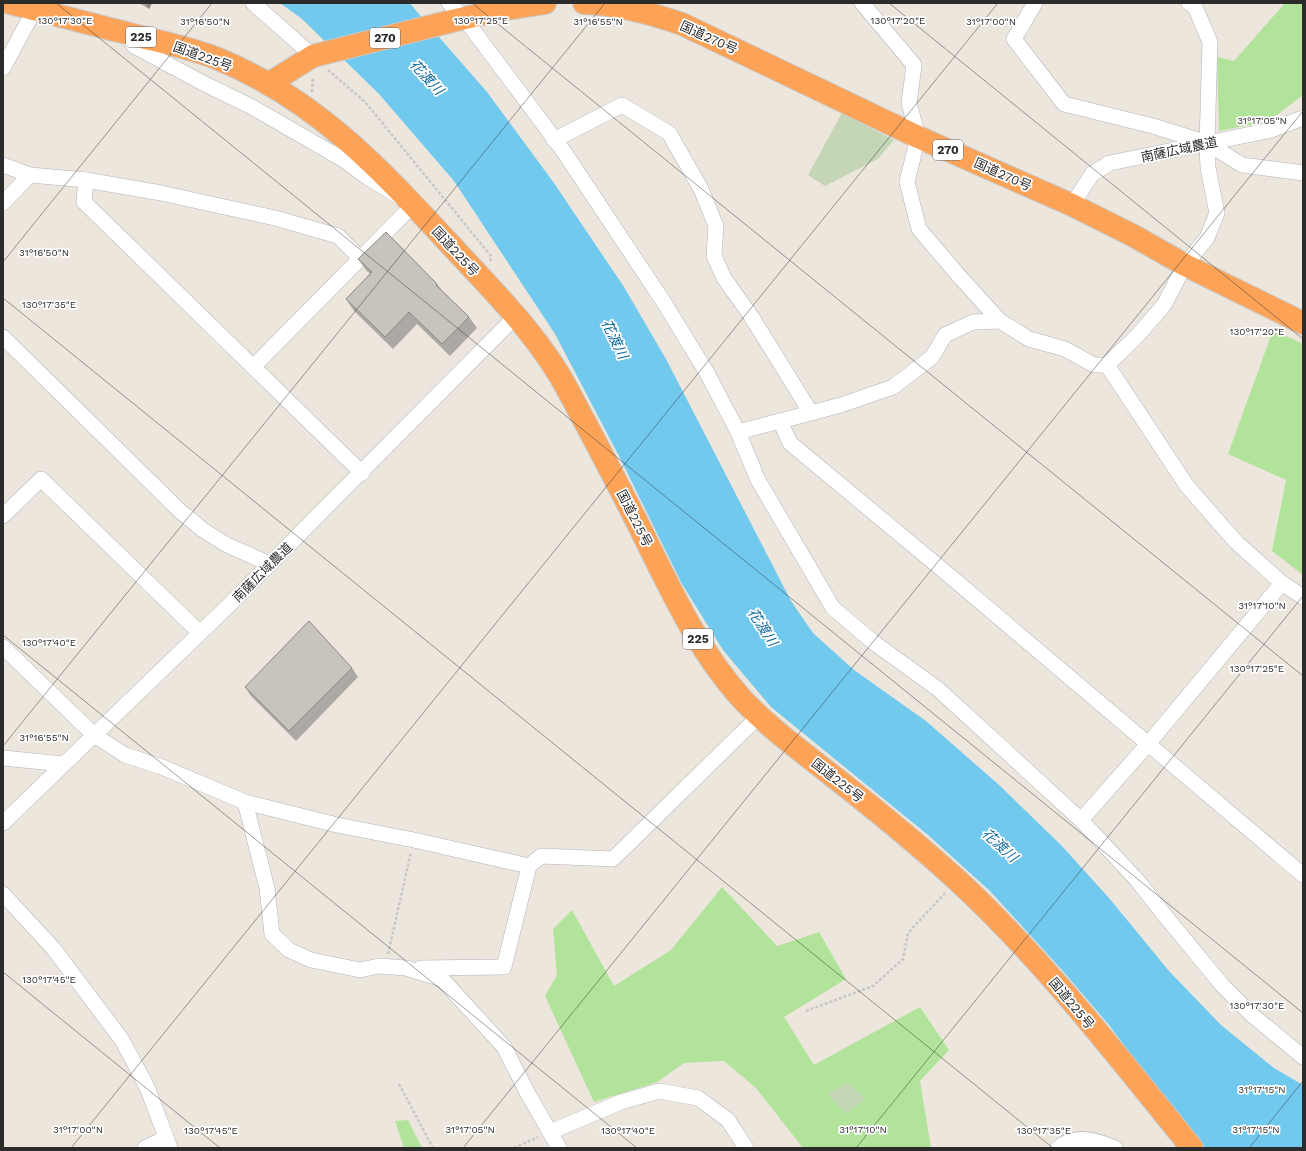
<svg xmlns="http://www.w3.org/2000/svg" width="1306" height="1151" viewBox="0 0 1306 1151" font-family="'Work Sans','Noto Sans JP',sans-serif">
<rect width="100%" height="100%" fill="#ede6dd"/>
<g fill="#b1e39a">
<polygon points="1285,3 1303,3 1303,95 1269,121 1219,131 1217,57 1234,61"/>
<polygon points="1273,330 1303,344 1303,575 1272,551 1286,480 1228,454"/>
<polygon points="722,887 777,946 819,932 846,979 784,1017 814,1065 920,1007 949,1050 920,1081 931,1148 803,1148 756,1088 724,1061 684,1063 657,1082 594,1102 545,996 557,975 553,929 572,910 614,986 671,950"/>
<polygon points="408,1120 422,1148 404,1148 395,1121"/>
</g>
<g fill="#c4d6b5">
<polygon points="842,113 894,140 878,159 825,186 808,175"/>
<polygon points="848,1083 866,1099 846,1114 827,1093"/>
</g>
<polygon fill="#71caee" points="280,3 410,3 418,13 487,92 554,183 624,287 666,359 791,601 813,633 854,670 926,721 998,784 1061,845 1109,898 1169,971 1221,1025 1274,1068 1303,1085 1303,1148 1205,1148 1195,1141 1109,1025 1062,970 990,891 928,835 771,707 723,650 682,584 620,458 555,334 454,181 379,94 302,19"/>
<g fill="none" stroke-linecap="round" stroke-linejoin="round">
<defs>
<g id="minor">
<polyline points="253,3 313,56"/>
<polyline points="449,3 464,18 562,149 663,301 707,373 738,432 758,480 833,608 873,642 938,689 1081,820 1137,880 1166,917 1222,985 1252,1015 1303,1057"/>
<polyline points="862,3 914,65 909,103 918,137 907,182 919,229 959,276 1000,321"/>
<polyline points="1035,3 1014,39 1064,104 1153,126 1207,143 1242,165 1303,173"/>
<polyline points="125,33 134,46 203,83 252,107 344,160 367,177 413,205 254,366"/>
<polyline points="3,68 35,9"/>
<polyline points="554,140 622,105 669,133 701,189 716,226 714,256 724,278 751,316 811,413"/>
<polyline points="3,165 30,175 86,180 161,193 275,218 338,236 360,258"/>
<polyline points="86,180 84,202 362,473"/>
<polyline points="3,203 30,175"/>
<polyline points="1072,205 1092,174 1110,163 1271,130 1303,118"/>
<polyline points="3,337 180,511 203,530 227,545 270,564"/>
<polyline points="1107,365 1187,486 1236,542 1282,583 1303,597"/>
<polyline points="780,421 790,443 944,571 1303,875"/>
<polyline points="738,432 841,405 893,387 932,357 945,335 973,322 1000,321 1029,339 1065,349 1094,365 1107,365 1138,335 1164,305 1185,265 1207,238 1217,213 1208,168 1207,143 1210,42 1195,7 1189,3"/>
<polyline points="3,516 41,479 200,633"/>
<polyline points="3,647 94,735 125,755 162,767 245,802 267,888 272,934 289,950 311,960 360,970 379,966 406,968 442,979 504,1047 527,1092 559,1148"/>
<polyline points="3,758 63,764"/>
<polyline points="245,802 337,825 414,840 529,866"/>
<polyline points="1081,820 1148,744 1282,583"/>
<polyline points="3,823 225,609 516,316"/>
<polyline points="3,894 53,948 122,1040 147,1087 170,1148"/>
<polyline points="421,968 504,967 529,866 541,856 613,859 759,716"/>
<polyline points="550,1132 621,1102 659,1091 698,1098 728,1120 746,1148"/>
<polyline points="145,1148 166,1138"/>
<path d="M1058,1148C1074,1133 1097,1140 1115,1148"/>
</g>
<g id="highway">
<path d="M10,3C51,14 92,24 134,35C161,42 190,48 216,58C319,100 385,174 459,254C500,298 542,340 570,394C594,439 618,484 641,530C670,588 697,649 741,698C766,725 796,747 825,770C870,805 914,841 956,879C1044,960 1117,1056 1192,1148"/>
<path d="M584,3C618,4 650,13 682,24L918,137L1072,205L1134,236L1185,265L1303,323"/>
<polyline points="268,84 313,56 452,21 499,10 545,3"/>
</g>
</defs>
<use href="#minor" stroke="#b1b3bf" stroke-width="16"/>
<use href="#highway" stroke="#c8c8c8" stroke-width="24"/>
<g stroke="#c8c8c8" stroke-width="2.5" stroke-dasharray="3 2" stroke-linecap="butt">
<polyline points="328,70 364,101 375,114 491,256 490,263"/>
<polyline points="312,92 313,77"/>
<polyline points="388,954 411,852"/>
<polyline points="806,1011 873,986 903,959 908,933 946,892"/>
<polyline points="399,1084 433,1148"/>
<polyline points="514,1148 538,1137"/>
</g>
<use href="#minor" stroke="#fff" stroke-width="15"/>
<use href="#highway" stroke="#fda358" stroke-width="22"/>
</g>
<g fill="#aca8a3">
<polygon points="139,3 152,3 149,9"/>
<polygon points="358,259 437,284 443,292 469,317 477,328 450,356 417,324 393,349 354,311 346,299 370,274 366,270"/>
<polygon points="352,668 358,677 296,741 251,696 245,687"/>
</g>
<polygon fill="#8c8884" points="145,3 152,3 149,9"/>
<g fill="#c8c3bd" stroke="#8c8884">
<polygon points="386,232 437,284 436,285 469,317 442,344 409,312 385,337 346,299 372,272 358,259"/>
<polygon points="309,621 352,668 289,731 245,687"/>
</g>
<path fill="none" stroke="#2b2b2b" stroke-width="1" stroke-opacity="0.45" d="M56,3L1303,1013M472,3L1303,676M889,3L1303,339M3,262L212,3M3,298L1053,1148M3,635L637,1148M3,746L605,3M3,972L220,1148M71,1148L998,3M463,1148L1303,111M856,1148L1303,596M1249,1148L1303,1081"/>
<g text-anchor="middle" stroke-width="3.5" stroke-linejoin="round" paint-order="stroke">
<g fill="#fff" stroke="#6b6b6b" stroke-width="1">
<rect x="126" y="27" width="30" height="20" rx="3"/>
<rect x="370" y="28" width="30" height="20" rx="3"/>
<rect x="933" y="140" width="30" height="20" rx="3"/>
<rect x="683" y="629" width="30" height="20" rx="3"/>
</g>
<g font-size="12" font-weight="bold" fill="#2b2b2b">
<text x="141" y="41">225</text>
<text x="385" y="42">270</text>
<text x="948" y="154">270</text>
<text x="698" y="643">225</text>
</g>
<g font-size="13" fill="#2b2b2b" stroke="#fff">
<text transform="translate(709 37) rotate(24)" y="5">国道270号</text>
<text transform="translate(203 56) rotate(20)" y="5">国道225号</text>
<text transform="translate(1179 149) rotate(-12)" y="5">南薩広域農道</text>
<text transform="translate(1003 174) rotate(24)" y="5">国道270号</text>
<text transform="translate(456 251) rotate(47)" y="5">国道225号</text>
<text transform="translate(635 518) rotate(63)" y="5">国道225号</text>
<text transform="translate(262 572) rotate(-45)" y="5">南薩広域農道</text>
<text transform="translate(838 780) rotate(38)" y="5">国道225号</text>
<text transform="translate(1072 1003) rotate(50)" y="5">国道225号</text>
</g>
<g font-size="14" font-style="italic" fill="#0e689c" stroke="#fff">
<text transform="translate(427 77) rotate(47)" y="5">花渡川</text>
<text transform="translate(615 339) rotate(64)" y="5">花渡川</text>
<text transform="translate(763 627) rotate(57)" y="5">花渡川</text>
<text transform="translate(1000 845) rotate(42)" y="5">花渡川</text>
</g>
</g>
<g font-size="10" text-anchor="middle" fill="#2b2b2b" stroke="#fff" stroke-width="3.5" stroke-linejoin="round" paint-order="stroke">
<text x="65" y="24">130°17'30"E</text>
<text x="481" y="24">130°17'25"E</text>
<text x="898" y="24">130°17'20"E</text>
<text x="205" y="25">31°16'50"N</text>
<text x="598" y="25">31°16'55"N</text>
<text x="991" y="25">31°17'00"N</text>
<text x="1262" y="124">31°17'05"N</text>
<text x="44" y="256">31°16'50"N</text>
<text x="49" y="308">130°17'35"E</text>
<text x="1257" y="335">130°17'20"E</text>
<text x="1262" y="609">31°17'10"N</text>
<text x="49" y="646">130°17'40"E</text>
<text x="1257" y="672">130°17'25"E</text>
<text x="44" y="741">31°16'55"N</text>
<text x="49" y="983">130°17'45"E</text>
<text x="1257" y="1009">130°17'30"E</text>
<text x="1262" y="1093">31°17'15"N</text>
<text x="78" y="1133">31°17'00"N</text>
<text x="470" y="1133">31°17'05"N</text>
<text x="863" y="1133">31°17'10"N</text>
<text x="1256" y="1133">31°17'15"N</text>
<text x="211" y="1134">130°17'45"E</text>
<text x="628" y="1134">130°17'40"E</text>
<text x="1044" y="1134">130°17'35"E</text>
</g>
<rect width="1306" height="1151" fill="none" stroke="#2b2b2b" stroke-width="8"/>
</svg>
